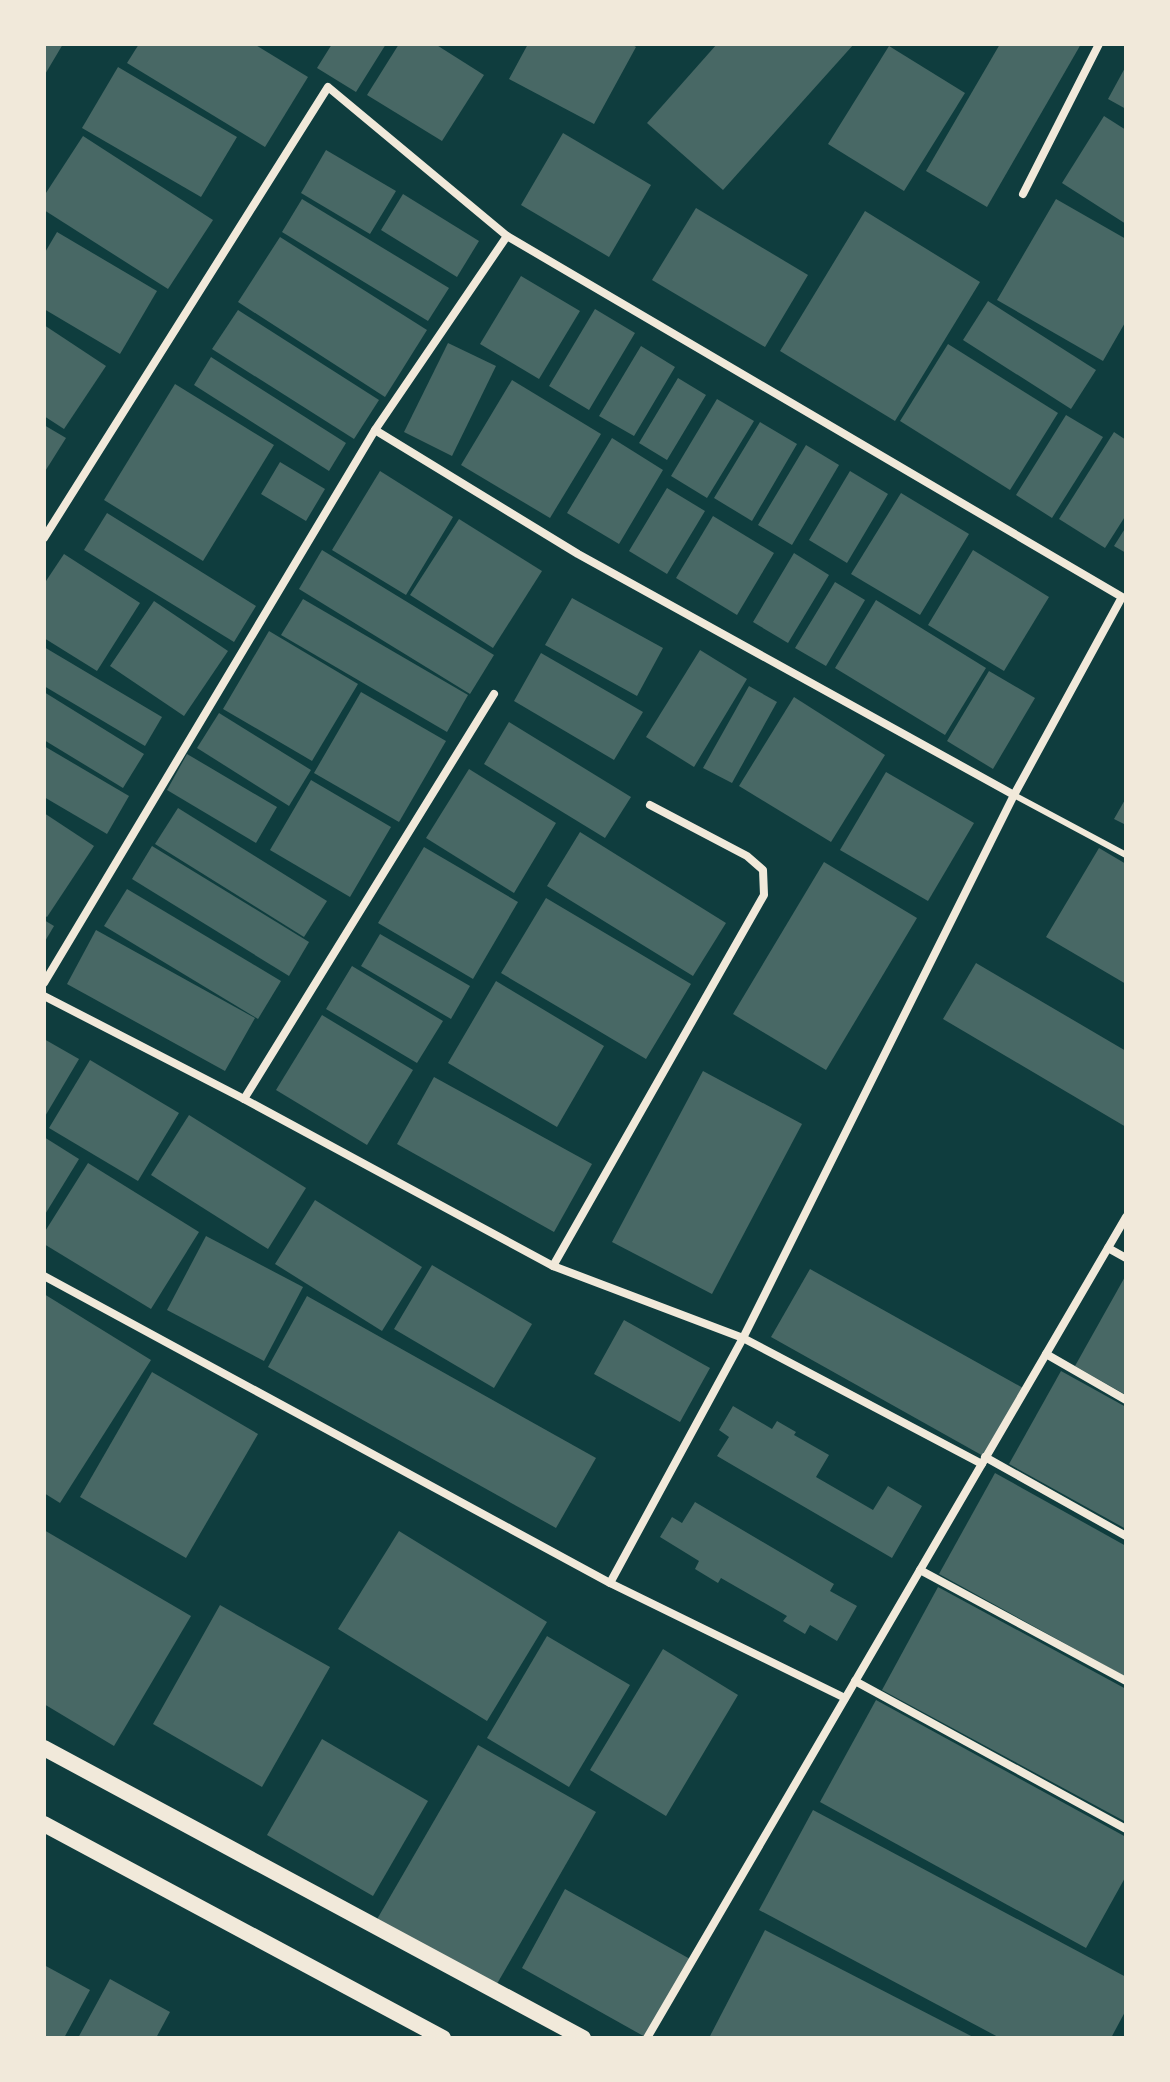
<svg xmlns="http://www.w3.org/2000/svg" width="1170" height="2082" viewBox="0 0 1170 2082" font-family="'Fira Sans Condensed',sans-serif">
<rect width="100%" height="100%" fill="#0f3d3e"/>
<g fill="#486865">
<polygon points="44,44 63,44 44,76"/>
<polygon points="139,44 254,44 308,77 265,147 127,63"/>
<polygon points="332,44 386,44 356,92 317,68"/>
<polygon points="399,44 435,44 484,75 442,141 367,95"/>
<polygon points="528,44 631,44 636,47 594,124 509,79"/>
<polygon points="717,44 854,44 723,190 647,123"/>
<polygon points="1000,44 1081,44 987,207 926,171"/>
<polygon points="889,46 965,93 904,191 828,144"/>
<polygon points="1126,66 1126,109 1108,99"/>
<polygon points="118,67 237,137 201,197 82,128"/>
<polygon points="1104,116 1126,130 1126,224 1062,183"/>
<polygon points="563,133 651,185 609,257 521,205"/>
<polygon points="83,136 213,220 168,289 44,210 44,196"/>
<polygon points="326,150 396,191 370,234 301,193"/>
<polygon points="403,194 479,241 457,277 381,230"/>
<polygon points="302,199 449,288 428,321 282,232"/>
<polygon points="1056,199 1126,239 1126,321 1103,361 997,300"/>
<polygon points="696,208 808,275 765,347 652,280"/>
<polygon points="865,211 980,282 895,421 780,351"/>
<polygon points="57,232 157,291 120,354 44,309 44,254"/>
<polygon points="280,237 427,330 385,397 238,302"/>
<polygon points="521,276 580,311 539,379 480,344"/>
<polygon points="988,301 1096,370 1071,409 963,340"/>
<polygon points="595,309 635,333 589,410 549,386"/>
<polygon points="238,310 379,400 354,439 212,349"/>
<polygon points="44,325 106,366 64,429 44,416"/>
<polygon points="448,343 496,366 452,456 404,432"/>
<polygon points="948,344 1058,413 1010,490 900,421"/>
<polygon points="641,346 675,367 634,436 599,416"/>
<polygon points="211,357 346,443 329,471 194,385"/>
<polygon points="678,378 706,395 667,460 639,443"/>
<polygon points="512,380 601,434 550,518 461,465"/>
<polygon points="175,384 274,445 203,561 104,500"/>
<polygon points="717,399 754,421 707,498 671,476"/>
<polygon points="1066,415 1103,437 1052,518 1016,495"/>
<polygon points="760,422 797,444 752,521 714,498"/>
<polygon points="44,425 66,438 44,473"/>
<polygon points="1114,432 1126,440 1126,515 1105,548 1059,519"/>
<polygon points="612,438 663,470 619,544 567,513"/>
<polygon points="806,445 839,465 792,545 758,525"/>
<polygon points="280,462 325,489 306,521 261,494"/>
<polygon points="380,471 453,517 406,595 332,550"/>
<polygon points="850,471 888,494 847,563 809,540"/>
<polygon points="667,488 705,511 667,574 629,551"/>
<polygon points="901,493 969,534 920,615 851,574"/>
<polygon points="107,513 256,606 234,642 84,550"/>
<polygon points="713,516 774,553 737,615 676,578"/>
<polygon points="459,519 542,571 493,648 410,595"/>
<polygon points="1126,527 1126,553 1114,546"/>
<polygon points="322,550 494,655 470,694 299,589"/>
<polygon points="973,550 1049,597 1004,671 928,625"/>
<polygon points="794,553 829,575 788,643 753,622"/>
<polygon points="64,554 140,603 97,671 44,638 44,584"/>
<polygon points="835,582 865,600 826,666 795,648"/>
<polygon points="572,598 663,648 637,696 545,645"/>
<polygon points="303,599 468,695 447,732 281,635"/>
<polygon points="876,600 986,668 945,735 835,668"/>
<polygon points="154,601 228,651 184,716 110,666"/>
<polygon points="269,631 358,684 312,761 223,709"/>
<polygon points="44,647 162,717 145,746 44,686"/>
<polygon points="700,650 747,679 694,767 646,737"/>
<polygon points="541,653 643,712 614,760 514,701"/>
<polygon points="989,671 1035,698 993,769 947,741"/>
<polygon points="749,686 777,702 732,783 703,768"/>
<polygon points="44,692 144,754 123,788 44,740"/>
<polygon points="361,692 446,741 399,822 314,773"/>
<polygon points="794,697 885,755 831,842 739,786"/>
<polygon points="219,713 311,770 289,806 197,748"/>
<polygon points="509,722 631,797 605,838 484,764"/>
<polygon points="44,746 129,796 107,834 44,797"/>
<polygon points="187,754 277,807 256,843 167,790"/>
<polygon points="469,769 556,823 514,893 426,838"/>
<polygon points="886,772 974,823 928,901 840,850"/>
<polygon points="311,780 391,827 350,897 270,850"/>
<polygon points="1126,798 1126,825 1114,819"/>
<polygon points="178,808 327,901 304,937 155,844"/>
<polygon points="44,813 94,846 47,917 44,915"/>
<polygon points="580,832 726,923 693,976 547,886"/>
<polygon points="152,846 309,942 289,976 132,879"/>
<polygon points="424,847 518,902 473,979 378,923"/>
<polygon points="1099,848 1126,864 1126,984 1046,937"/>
<polygon points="824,862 917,918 826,1070 733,1014"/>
<polygon points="127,889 281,981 258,1019 104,926"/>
<polygon points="546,898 691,984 646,1059 501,973"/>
<polygon points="44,920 54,926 44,943"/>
<polygon points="96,930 255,1018 225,1071 67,984"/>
<polygon points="380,934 470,986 451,1019 361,966"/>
<polygon points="976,963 1126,1051 1126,1127 943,1019"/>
<polygon points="352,966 443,1021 417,1063 326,1009"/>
<polygon points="496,981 604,1046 557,1127 448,1063"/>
<polygon points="322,1015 413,1070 367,1145 276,1090"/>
<polygon points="44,1039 79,1059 44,1118"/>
<polygon points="90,1060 179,1113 138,1181 49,1128"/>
<polygon points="703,1071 802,1124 712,1294 612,1242"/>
<polygon points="434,1077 592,1164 554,1232 397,1144"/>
<polygon points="189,1115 306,1188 268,1249 151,1175"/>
<polygon points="44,1137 79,1159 44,1216"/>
<polygon points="88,1163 199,1232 151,1309 44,1244 44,1233"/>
<polygon points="315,1200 422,1267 382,1331 275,1264"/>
<polygon points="206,1236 303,1287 264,1361 167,1310"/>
<polygon points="432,1265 532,1324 494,1388 394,1329"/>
<polygon points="810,1269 1023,1388 985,1457 771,1337"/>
<polygon points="1126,1275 1126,1395 1075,1366"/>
<polygon points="44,1294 151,1360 60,1503 44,1493"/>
<polygon points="307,1296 596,1458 556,1528 268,1367"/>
<polygon points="624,1320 710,1368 680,1422 594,1374"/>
<polygon points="1061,1371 1126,1407 1126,1529 1009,1464"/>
<polygon points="152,1372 258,1434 186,1558 80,1497"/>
<polygon points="733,1406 772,1429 777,1421 796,1432 794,1435 829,1455 816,1477 873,1510 888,1486 922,1506 892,1558 717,1456 729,1437 719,1430"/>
<polygon points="995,1473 1126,1546 1126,1677 939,1574"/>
<polygon points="695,1502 834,1584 830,1591 857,1606 837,1641 810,1625 805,1634 783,1621 787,1616 721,1578 718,1583 695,1569 699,1561 660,1537 672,1517 682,1523"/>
<polygon points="44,1530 191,1616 114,1746 44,1704"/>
<polygon points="399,1531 547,1622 487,1721 338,1629"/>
<polygon points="938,1587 1126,1689 1126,1822 882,1690"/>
<polygon points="220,1605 330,1667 262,1787 153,1724"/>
<polygon points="547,1636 630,1685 569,1787 487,1738"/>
<polygon points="663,1649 738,1695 666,1816 590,1770"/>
<polygon points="876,1700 1126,1837 1126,1876 1086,1948 820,1802"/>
<polygon points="322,1739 428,1801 373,1896 267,1835"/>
<polygon points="478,1745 596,1812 494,1989 376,1921"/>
<polygon points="813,1810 1126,1977 1126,2010 1111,2038 1000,2038 759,1910"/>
<polygon points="565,1889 690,1959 647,2038 522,1968"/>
<polygon points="765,1930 975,2038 709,2038"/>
<polygon points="44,1965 90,1990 64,2038 44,2038"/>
<polygon points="110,1979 170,2012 156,2038 78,2038"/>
</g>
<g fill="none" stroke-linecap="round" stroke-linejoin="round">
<polyline stroke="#f1e9da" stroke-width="6" points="1014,795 1126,855"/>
<g stroke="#f1e9da" stroke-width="8">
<polyline points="1023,194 1099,44"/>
<polyline points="375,430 578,554 1014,795"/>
<polyline points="44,538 328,87 507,236 1122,597 1014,795 743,1338 610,1583"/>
<polyline points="44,983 375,430 507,236"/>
<polyline points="44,996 244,1099 553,1266 743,1338 982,1464"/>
<polyline points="244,1099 494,694"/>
<polyline points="1108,1248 1126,1258"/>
<polyline points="553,1266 764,895 763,870 747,856 650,805"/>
<polyline points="44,1276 610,1583 845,1698"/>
<polyline points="1046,1354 1126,1400"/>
<polyline points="985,1457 1126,1536"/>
<polyline points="920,1570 1126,1681"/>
<polyline points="855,1681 1126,1829"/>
<polyline points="647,2038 1126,1217"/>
</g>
<g stroke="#f1e9da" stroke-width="16">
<polyline points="44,1748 583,2038"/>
<polyline points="44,1824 443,2038"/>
</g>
</g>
<rect width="1170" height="2082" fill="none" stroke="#f1e9da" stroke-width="92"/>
</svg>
